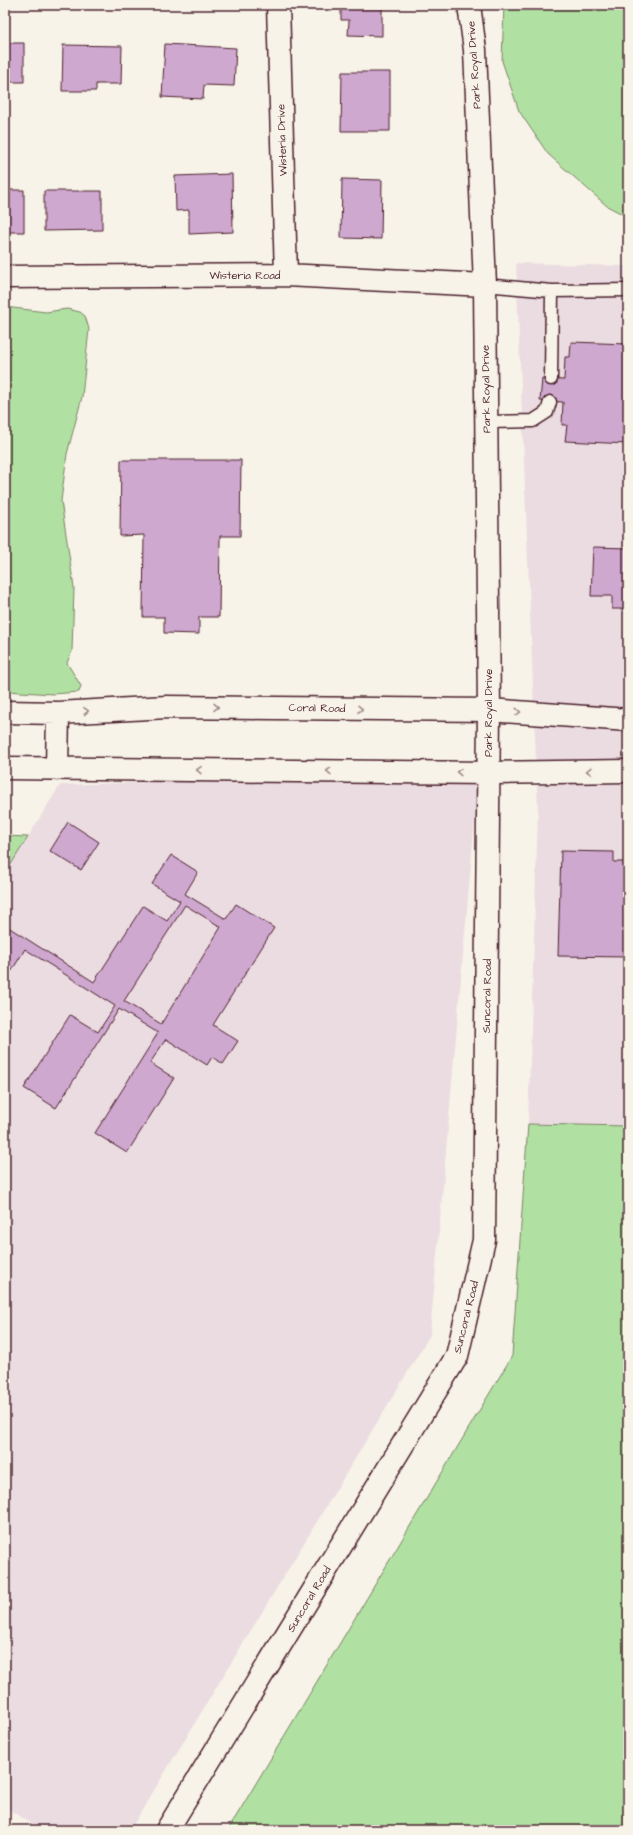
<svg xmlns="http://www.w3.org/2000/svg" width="633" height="1835" font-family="'Architects Daughter',sans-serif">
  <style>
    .built { fill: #ebdce1 }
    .green { fill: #b0e1a2; stroke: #7d8066 }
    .building { fill: #cfa8d0; stroke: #4a1f2b; fill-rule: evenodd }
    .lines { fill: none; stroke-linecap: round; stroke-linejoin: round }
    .service-casing { stroke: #4a1f2b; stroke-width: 15 }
    .minor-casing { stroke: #4a1f2b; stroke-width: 25 }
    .secondary-casing { stroke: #4a1f2b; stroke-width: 25 }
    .service { stroke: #f7f3e8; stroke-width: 12 }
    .minor { stroke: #f7f3e8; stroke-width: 22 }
    .secondary { stroke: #f7f3e8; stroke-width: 22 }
    .oneway { stroke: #a0898a }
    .labels { text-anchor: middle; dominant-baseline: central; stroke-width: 4; stroke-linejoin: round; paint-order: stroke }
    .street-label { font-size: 11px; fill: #4a1f2b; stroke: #f7f3e8 }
  </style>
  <rect width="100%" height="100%" fill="#f7f3e8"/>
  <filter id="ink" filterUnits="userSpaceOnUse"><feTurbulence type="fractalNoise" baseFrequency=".025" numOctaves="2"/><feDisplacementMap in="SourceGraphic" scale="8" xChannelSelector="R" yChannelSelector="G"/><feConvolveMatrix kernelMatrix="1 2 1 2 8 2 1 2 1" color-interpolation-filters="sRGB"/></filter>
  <g filter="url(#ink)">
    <path class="built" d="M516 263 628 266V1126L528 1124 538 811Z
      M479 771 430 1335 130 1830H41L5 1807V874L60 785Z"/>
    <path class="green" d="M504 5H628V217L607 206 548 154 519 111 502 61Z
      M5 307 46 312 67 309 80 312 85 316 89 329 82 397 67 454 61 501 74 588 72 651 67 663 81 686 79 692 53 694 5 691Z
      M5 836 28 837 5 874Z
      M528 1124 628 1126V1830H228L512 1356Z"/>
    <path class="building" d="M341 5H382V36L348 35 349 20H341Z
      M5 43H24V82H5Z
      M165 44 236 48 234 86 204 85 203 99 162 97Z
      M63 45 122 46 121 84H96V91H62Z
      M342 72H390V131H341Z
      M232 174 233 232 189 234V210L176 211 175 176Z
      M342 179 382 180 381 239 341 238Z
      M5 190H24V232H5Z
      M44 191H102V230L44 231Z
      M571 342 628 344V444L565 441 567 425H562L563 402 540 401 542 379 564 380 565 357H570Z
      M121 460H241L240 536H220L219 617H199V634L164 633V617H143L144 535 120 536Z
      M593 547 628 548V609H612V596H591Z
      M68 822 99 842 81 870 50 851Z
      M561 851 614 852V862H628V957L558 956Z
      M171 855 198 872 185 894 226 919 236 904 274 928 213 1025 238 1041 223 1064 212 1057 207 1065 166 1039 150 1063 174 1078 127 1153 95 1133 158 1033 119 1009 56 1108 24 1088 70 1015 98 1032 115 1006 25 949 11 972 5 968V925L94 982 143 906 167 921 180 901 152 884ZM185 905 221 927 161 1024 124 1001Z"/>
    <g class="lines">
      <g class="service-casing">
        <path id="service" d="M485 285 552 291 628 290
          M551 379 552 291
          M486 422 533 421 547 412 550 402"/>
      </g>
      <g class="minor-casing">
        <path id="minor" d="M278 5 286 275
          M5 277 286 275 485 285
          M167 1830 457 1356 484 1240 489 710 485 285 475 50 469 5"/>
      </g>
      <g class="secondary-casing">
        <path id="secondary" d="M5 712 58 713 167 707 489 710 628 720
          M5 768 489 773 628 771
          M57 769 58 713"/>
      </g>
      <use href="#service" class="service"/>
      <use href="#minor" class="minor"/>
      <use href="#secondary" class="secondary"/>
    </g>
    <defs><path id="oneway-chevron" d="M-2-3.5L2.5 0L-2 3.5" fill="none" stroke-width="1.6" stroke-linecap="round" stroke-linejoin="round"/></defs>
    <g class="oneway">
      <use href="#oneway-chevron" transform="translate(216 707) rotate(1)"/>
      <use href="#oneway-chevron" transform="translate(360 709) rotate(1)"/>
      <use href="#oneway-chevron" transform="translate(86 711) rotate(-3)"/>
      <use href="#oneway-chevron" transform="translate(518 712) rotate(4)"/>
      <use href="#oneway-chevron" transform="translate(199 770) rotate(-179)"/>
      <use href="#oneway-chevron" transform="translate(329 771) rotate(-179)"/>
      <use href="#oneway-chevron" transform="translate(589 771) rotate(179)"/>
      <use href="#oneway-chevron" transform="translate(459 772) rotate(-179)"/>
    </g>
  </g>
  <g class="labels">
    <g class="street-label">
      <text transform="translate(474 65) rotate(-94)">Park Royal Drive</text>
      <text transform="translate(282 140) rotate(-92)">Wisteria Drive</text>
      <text x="245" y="275">Wisteria Road</text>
      <text transform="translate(486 389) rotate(-91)">Park Royal Drive</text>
      <text transform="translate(317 708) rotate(1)">Coral Road</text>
      <text transform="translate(488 713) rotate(-90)">Park Royal Drive</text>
      <text transform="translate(487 996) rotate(-89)">Suncoral Road</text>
      <text transform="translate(466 1317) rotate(-76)">Suncoral Road</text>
      <text transform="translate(309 1599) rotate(-59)">Suncoral Road</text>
    </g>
  </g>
  <rect width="633" height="1835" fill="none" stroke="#f7f3e8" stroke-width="20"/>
  <rect x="10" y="10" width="613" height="1815" fill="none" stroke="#4a1f2b" stroke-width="1.5" filter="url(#ink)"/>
</svg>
